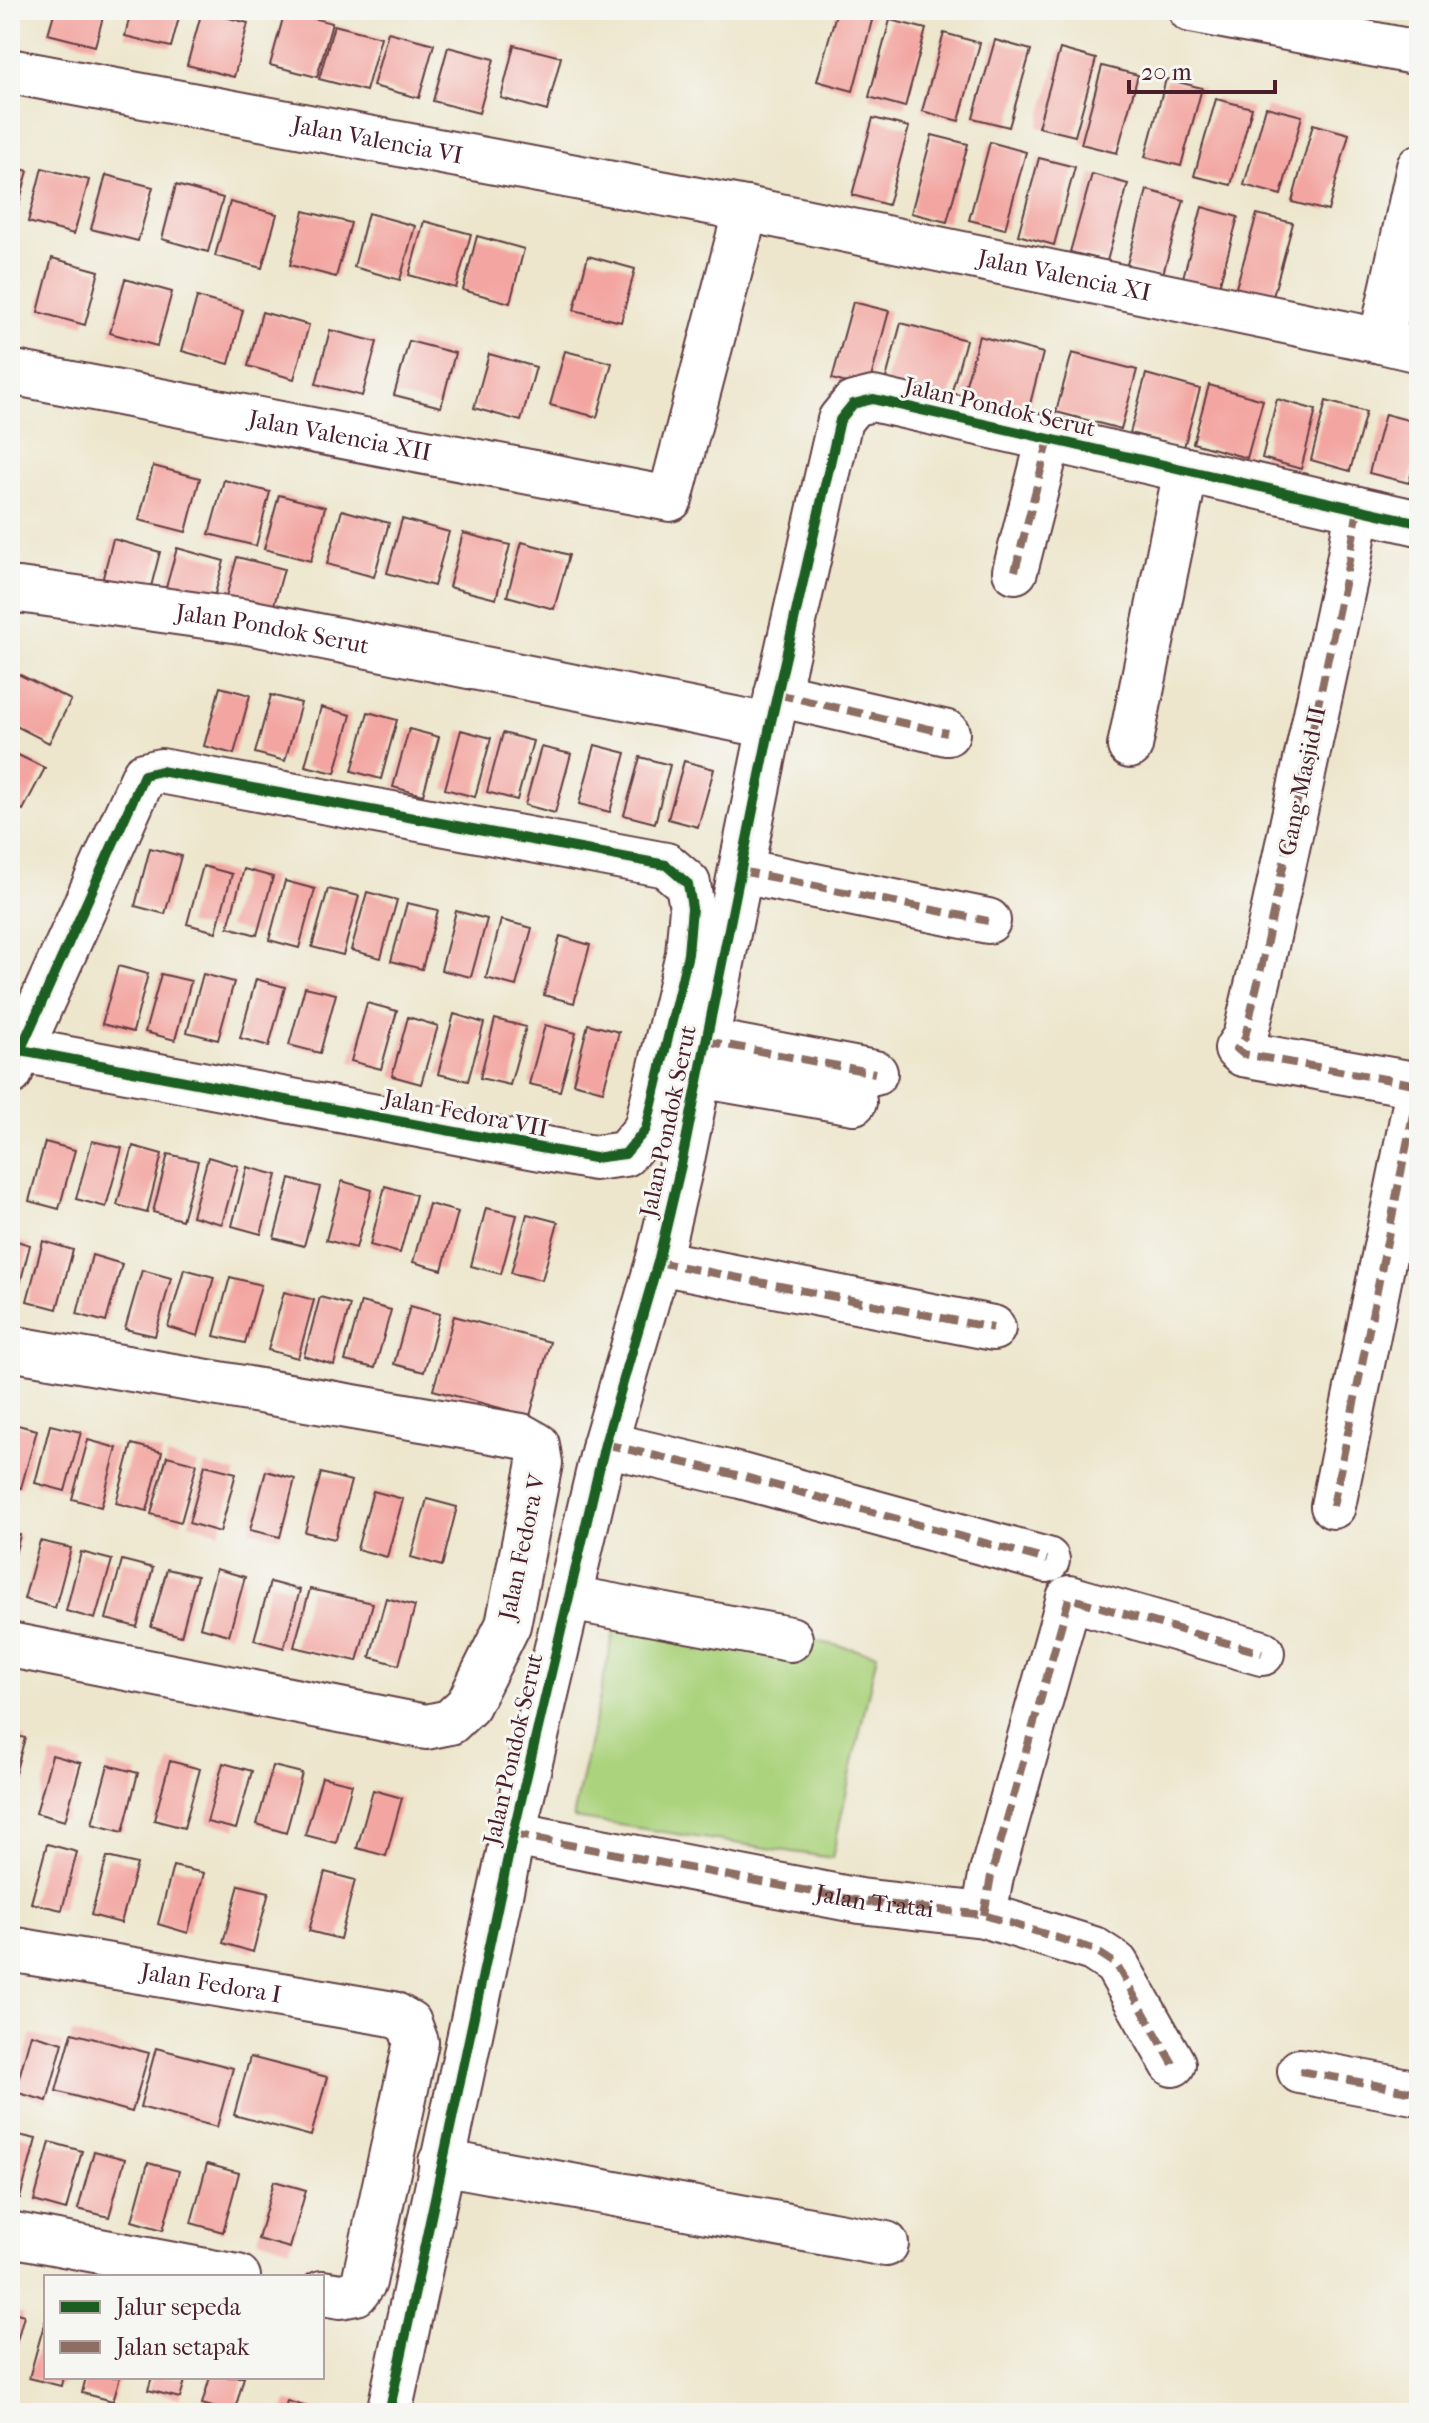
<svg xmlns="http://www.w3.org/2000/svg" width="1429" height="2423" font-family="'IM FELL French Canon',serif">
  <style>
    .green { fill: #abd37d; stroke: #7a7954; stroke-width: 2 }
    .building { fill: #f3a6a1 }
    .lines { fill: none; stroke-linecap: round; stroke-linejoin: round }
    .minor-casing { stroke: #623d43; stroke-width: 48 }
    .minor { stroke: #fff; stroke-width: 44 }
    .quiet { stroke: #8d6e63; stroke-width: 8; stroke-dasharray: 16 8; stroke-linecap: butt }
    .cycleway-casing { stroke: #f6f6f2; stroke-width: 15 }
    .cycleway { stroke: #1b5e20; stroke-width: 10 }
    .labels { text-anchor: middle; dominant-baseline: central; stroke-width: 6; stroke-linejoin: round; paint-order: stroke }
    .street-label { font-size: 24px; fill: #4a1f2b; stroke: #f6f6f2 }
  </style>
  <rect width="100%" height="100%" fill="#f6f6f2"/>
  <filter id="ink" filterUnits="userSpaceOnUse"><feTurbulence type="fractalNoise" baseFrequency=".0125" numOctaves="2"/><feDisplacementMap in="SourceGraphic" scale="16" xChannelSelector="R" yChannelSelector="G"/><feConvolveMatrix kernelMatrix="1 2 1 2 8 2 1 2 1" color-interpolation-filters="sRGB"/></filter>
  <filter id="wash" filterUnits="userSpaceOnUse"><feTurbulence type="fractalNoise" baseFrequency=".006" numOctaves="4" result="noise"/><feDisplacementMap in="SourceGraphic" scale="32" xChannelSelector="R" yChannelSelector="G"/><feGaussianBlur stdDeviation="1.8" result="paint"/><feColorMatrix in="noise" values="0 0 0 0 0 0 0 0 0 0 0 0 0 0 0 0 0 1.4 0 .05"/><feComposite in="paint" operator="in"/></filter>
  <g filter="url(#wash)">
    <rect width="100%" height="100%" fill="#ede6cc"/>
    <path class="green" d="M621 1600 877 1654 832 1858 573 1818Z"/>
    <g id="blocks">
      <path class="building" d="M55 10H105L95 46 48 34Z
        M131 10H181L171 47 125 36Z
        M837 10H862L874 13 853 91 817 81Z
        M202 11 248 23 234 77 187 65Z
        M285 11 332 23 317 77 270 65Z
        M890 20 926 29 905 107 869 97Z
        M334 25 381 37 366 91 319 79Z
        M388 32 434 44 419 98 373 86Z
        M944 33 980 43 959 121 922 111Z
        M995 40 1031 50 1009 127 973 118Z
        M514 45 561 57 547 111 501 98Z
        M448 47 494 59 479 113 433 101Z
        M1060 49 1096 59 1075 136 1038 127Z
        M1102 66 1138 75 1117 153 1081 144Z
        M1166 79 1202 88 1181 166 1145 157Z
        M1216 99 1252 108 1231 185 1194 176Z
        M1266 107 1302 116 1281 195 1244 185Z
        M873 118 909 127 888 205 852 195Z
        M1313 124 1349 134 1328 211 1292 202Z
        M932 135 968 144 947 222 911 213Z
        M990 142 1026 152 1005 229 969 220Z
        M1039 158 1075 167 1054 245 1018 235Z
        M10 166 28 171 13 225 10 224Z
        M42 168 89 180 74 234 28 222Z
        M1092 174 1128 184 1107 261 1070 252Z
        M106 175 153 187 138 241 91 229Z
        M176 185 223 198 208 252 162 239Z
        M1147 190 1184 200 1162 277 1126 268Z
        M230 202 277 214 262 268 215 256Z
        M1202 207 1238 217 1217 294 1181 285Z
        M304 211 351 223 336 277 290 265Z
        M368 213 415 226 400 280 354 267Z
        M1257 214 1293 223 1272 300 1235 291Z
        M424 221 471 234 456 288 409 275Z
        M477 236 524 249 510 303 463 290Z
        M10 251 19 253 11 284H10Z
        M588 256 635 269 621 322 574 310Z
        M52 258 99 271 85 325 38 312Z
        M125 279 172 292 157 346 110 333Z
        M197 297 243 310 229 364 182 351Z
        M853 302 889 311 868 389 832 379Z
        M262 312 309 325 294 379 248 366Z
        M901 323 966 340 950 398 885 382Z
        M330 330 377 342 362 396 316 384Z
        M979 336 1043 353 1028 412 963 395Z
        M409 341 455 353 441 407 394 395Z
        M565 351 612 363 597 417 550 405Z
        M1072 353 1137 370 1121 429 1056 412Z
        M489 354 536 367 521 421 474 408Z
        M1146 374 1200 389 1184 447 1130 433Z
        M1209 385 1263 400 1247 458 1193 443Z
        M1277 399 1316 410 1301 469 1262 458Z
        M1326 401 1366 412 1350 471 1311 460Z
        M1385 414 1419 423V445L1409 483 1369 473Z
        M153 466 200 478 186 532 139 520Z
        M224 480 270 492 256 546 209 534Z
        M279 495 325 507 311 561 264 549Z
        M342 510 389 523 374 577 327 564Z
        M402 519 449 532 434 586 387 573Z
        M463 533 510 545 496 599 449 587Z
        M113 539 160 552 146 606 99 593Z
        M522 542 569 555 554 609 507 596Z
        M177 548 224 561 209 615 162 602Z
        M237 557 284 569 269 623 222 611Z
        M12 671 71 700 49 743 10 723Z
        M220 687 250 695 234 754 204 746Z
        M271 695 301 703 285 761 255 753Z
        M321 707 351 715 335 773 305 766Z
        M368 712 397 720 381 779 352 771Z
        M409 729 439 737 423 795 393 787Z
        M461 730 491 738 475 797 445 789Z
        M503 733 533 741 517 800 487 792Z
        M595 745 626 753 610 812 579 804Z
        M541 747 571 754 555 813 525 805Z
        M10 751 45 768 23 810 10 804Z
        M640 757 670 765 655 823 624 815Z
        M684 761 714 769 698 827 668 819Z
        M150 848 181 856 165 914 135 906Z
        M203 866 232 874 216 932 187 924Z
        M244 869 273 877 257 935 228 927Z
        M285 881 315 889 299 948 269 940Z
        M328 889 359 896 343 955 312 947Z
        M367 892 397 900 381 958 351 950Z
        M407 903 438 910 422 969 391 961Z
        M456 911 487 919 471 977 441 970Z
        M501 920 532 928 516 986 486 978Z
        M560 936 590 945 574 1003 544 995Z
        M118 966 148 974 133 1032 102 1024Z
        M161 974 191 981 175 1040 145 1032Z
        M203 974 234 982 218 1040 187 1032Z
        M256 979 285 987 269 1046 240 1038Z
        M305 987 336 994 320 1053 289 1045Z
        M367 1003 397 1011 381 1069 351 1061Z
        M454 1014 484 1023 468 1081 438 1074Z
        M408 1017 438 1026 421 1084 392 1076Z
        M495 1019 526 1027 510 1085 480 1078Z
        M588 1024 619 1032 603 1091 573 1083Z
        M545 1025 576 1033 560 1091 529 1084Z
        M92 1141 122 1148 106 1207 76 1199Z
        M45 1142 75 1150 59 1209 29 1201Z
        M133 1146 162 1154 147 1213 117 1205Z
        M168 1154 198 1161 182 1220 153 1212Z
        M208 1157 238 1166 222 1224 192 1216Z
        M247 1167 277 1175 261 1234 232 1226Z
        M290 1179 320 1187 304 1246 274 1238Z
        M342 1181 372 1190 356 1248 326 1240Z
        M385 1186 416 1195 400 1253 370 1245Z
        M429 1204 458 1212 442 1270 413 1262Z
        M486 1208 517 1215 501 1274 471 1266Z
        M527 1214 558 1222 542 1280 511 1273Z
        M10 1239 30 1245 15 1303 10 1302Z
        M43 1241 73 1250 57 1309 27 1301Z
        M92 1255 122 1264 106 1322 77 1314Z
        M184 1269 214 1277 198 1336 168 1327Z
        M142 1270 171 1278 155 1336 125 1329Z
        M230 1277 261 1285 245 1343 214 1336Z
        M284 1292 314 1300 298 1358 268 1350Z
        M320 1297 350 1305 334 1365 304 1356Z
        M361 1302 391 1310 375 1368 345 1361Z
        M410 1306 440 1314 424 1372 394 1364Z
        M454 1316 550 1342 530 1416 433 1390Z
        M10 1423 37 1430 21 1488 10 1485Z
        M50 1425 81 1432 65 1491 35 1483Z
        M88 1440 117 1448 101 1507 72 1499Z
        M132 1444 162 1452 147 1511 116 1503Z
        M167 1456 197 1464 181 1522 151 1514Z
        M205 1465 236 1473 220 1532 189 1523Z
        M266 1471 295 1479 280 1537 250 1530Z
        M321 1473 351 1481 335 1539 305 1532Z
        M373 1491 403 1499 387 1557 357 1549Z
        M427 1499 457 1507 442 1566 411 1557Z
        M10 1533 20 1535 11 1570 10 1569Z
        M40 1541 71 1548 55 1608 24 1599Z
        M81 1552 112 1560 95 1619 66 1611Z
        M122 1560 153 1568 137 1627 106 1619Z
        M167 1569 197 1576 181 1636 151 1627Z
        M216 1569 245 1577 229 1635 200 1627Z
        M270 1582 300 1590 284 1648 254 1640Z
        M310 1589 373 1603 357 1661 294 1647Z
        M386 1598 415 1606 399 1665 370 1657Z
        M10 1734 25 1738 11 1788H10Z
        M52 1755 81 1763 65 1821 36 1813Z
        M170 1761 200 1769 184 1828 154 1820Z
        M223 1763 252 1771 236 1829 207 1822Z
        M108 1765 138 1773 123 1832 92 1824Z
        M273 1766 302 1773 286 1833 257 1824Z
        M322 1777 352 1784 336 1843 305 1835Z
        M373 1790 402 1798 386 1856 357 1848Z
        M47 1844 77 1852 62 1910 31 1903Z
        M107 1857 137 1864 121 1923 91 1915Z
        M173 1866 204 1873 188 1933 158 1924Z
        M325 1872 355 1880 340 1939 309 1931Z
        M239 1885 269 1892 253 1952 223 1943Z
        M72 2033 149 2053 132 2112 56 2091Z
        M31 2034 63 2043 47 2101 15 2092Z
        M156 2048 233 2068 217 2127 140 2107Z
        M250 2057 327 2077 311 2136 234 2115Z
        M10 2133 36 2139 20 2198 10 2195Z
        M50 2142 82 2151 66 2210 34 2201Z
        M94 2151 125 2159 109 2217 78 2209Z
        M148 2163 179 2171 163 2230 132 2221Z
        M207 2164 239 2173 223 2232 191 2223Z
        M274 2181 306 2190 290 2248 258 2239Z
        M10 2311 24 2315 11 2363H10Z
        M45 2321 46 2377H63L61 2386 29 2378Z
        M86 2377H120L113 2401 82 2393Z
        M152 2377H186L180 2398 148 2390Z
        M210 2377H244L234 2413 202 2404Z
        M287 2401 318 2410V2413H283Z"/>
    </g>
  </g>
  <g filter="url(#ink)">
    <use href="#blocks" fill-opacity="0" stroke="#623d43" stroke-width="2"/>
    <g class="lines">
      <g class="minor-casing">
        <g id="minor">
          <path d="M1191 10 1419 53"/>
          <path id="s1" d="M10 71 746 209 1381 341"/>
          <path d="M1419 167 1381 341 1419 350"/>
          <path id="s2" d="M10 372 670 499 746 209"/>
          <path d="M1358 509 1349 561 1261 969 1245 1037 1237 1049 1243 1054 1419 1085"/>
          <path d="M1015 571 1049 439"/>
          <path id="s3" d="M10 593 19 590 248 622 770 726"/>
          <path d="M777 694 947 733"/>
          <path d="M1130 746 1186 470"/>
          <path d="M741 871 988 921"/>
          <path d="M706 1041 875 1073"/>
          <path d="M10 1073 144 775 161 771 666 865 688 884 692 908 688 954 646 1129 625 1154 594 1158 21 1050"/>
          <path d="M699 1075 854 1102"/>
          <path d="M658 1262 993 1328"/>
          <path d="M10 1348 521 1436 537 1445 540 1463 508 1625 468 1705 450 1722 426 1727 10 1645"/>
          <path d="M605 1444 741 1476 1047 1560"/>
          <path d="M1333 1506 1419 1085"/>
          <path d="M569 1598 790 1639"/>
          <path d="M513 1834 860 1901 984 1915 1093 1949 1116 1964 1173 2064"/>
          <path d="M984 1915 991 1876 1069 1598 1262 1653"/>
          <path id="s4" d="M10 1949 393 2014 409 2023 416 2042 364 2282 356 2293 341 2296 322 2293"/>
          <path d="M1300 2071 1419 2093"/>
          <path d="M441 2162 886 2244"/>
          <path d="M10 2234 238 2277"/>
          <path d="M389 2413 513 1834 605 1444 658 1262 681 1165 770 726 840 420 853 404 873 399 1419 523"/>
        </g>
      </g>
      <use href="#minor" class="minor"/>
      <g class="quiet">
        <path d="M1358 509 1349 561 1261 969 1245 1037 1237 1049 1243 1054 1419 1085"/>
        <path d="M1015 571 1049 439"/>
        <path d="M777 694 947 733"/>
        <path d="M741 871 988 921"/>
        <path d="M706 1041 875 1073"/>
        <path d="M658 1262 993 1328"/>
        <path d="M605 1444 741 1476 1047 1560"/>
        <path d="M1333 1506 1419 1085"/>
        <path id="s5" d="M513 1834 860 1901 984 1915 1093 1949 1116 1964 1173 2064"/>
        <path d="M984 1915 991 1876 1069 1598 1262 1653"/>
        <path d="M1300 2071 1419 2093"/>
      </g>
      <g class="cycleway-casing">
        <path id="cycleway" d="M10 1073 144 775 161 771 666 865 688 884 692 908 688 954 646 1129 625 1154 594 1158 21 1050
          M389 2413 513 1834 605 1444 658 1262 681 1165 770 726 840 420 853 404 873 399 1419 523"/>
      </g>
      <use href="#cycleway" class="cycleway"/>
    </g>
  </g>
  <g class="labels">
    <g class="street-label">
      <text stroke="none"><textPath href="#s1" startOffset="374">Jalan Valencia VI</textPath></text>
      <text stroke="none"><textPath href="#s1" startOffset="1074">Jalan Valencia XI</textPath></text>
      <text transform="translate(1000 407) rotate(13)">Jalan Pondok Serut</text>
      <text stroke="none"><textPath href="#s2" startOffset="336">Jalan Valencia XII</textPath></text>
      <text stroke="none"><textPath href="#s3" startOffset="266">Jalan Pondok Serut</textPath></text>
      <text transform="translate(1302 781) rotate(-78)">Gang Masjid II</text>
      <text transform="translate(466 1113) rotate(11)">Jalan Fedora VII</text>
      <text transform="translate(668 1121) rotate(-78)">Jalan Pondok Serut</text>
      <text transform="translate(522 1547) rotate(-78)">Jalan Fedora V</text>
      <text transform="translate(513 1749) rotate(-77)">Jalan Pondok Serut</text>
      <text stroke="none"><textPath href="#s5" startOffset="368">Jalan Tratai</textPath></text>
      <text stroke="none"><textPath href="#s4" startOffset="204">Jalan Fedora I</textPath></text>
    </g>
  </g>
  <rect width="1429" height="2423" fill="none" stroke="#f6f6f2" stroke-width="40"/>
  <rect x="44" y="2275" width="280" height="104" fill="#f6f6f2" stroke="#b1a0a2" stroke-width="2"/>
  <rect x="60" y="2301" width="40" height="12" fill="#1b5e20" stroke="#b1a0a2" stroke-width="2"/>
  <text x="116" y="2315" font-size="24" fill="#4a1f2b">Jalur sepeda</text>
  <rect x="60" y="2341" width="40" height="12" fill="#8d6e63" stroke="#b1a0a2" stroke-width="2"/>
  <text x="116" y="2355" font-size="24" fill="#4a1f2b">Jalan setapak</text>
  <path d="M1129 80v12h146v-12" fill="none" stroke="#4a1f2b" stroke-width="4"/>
  <text x="1141" y="80" font-size="24" fill="#4a1f2b" stroke="#f6f6f2" stroke-width="6" paint-order="stroke">20 m</text>
</svg>
